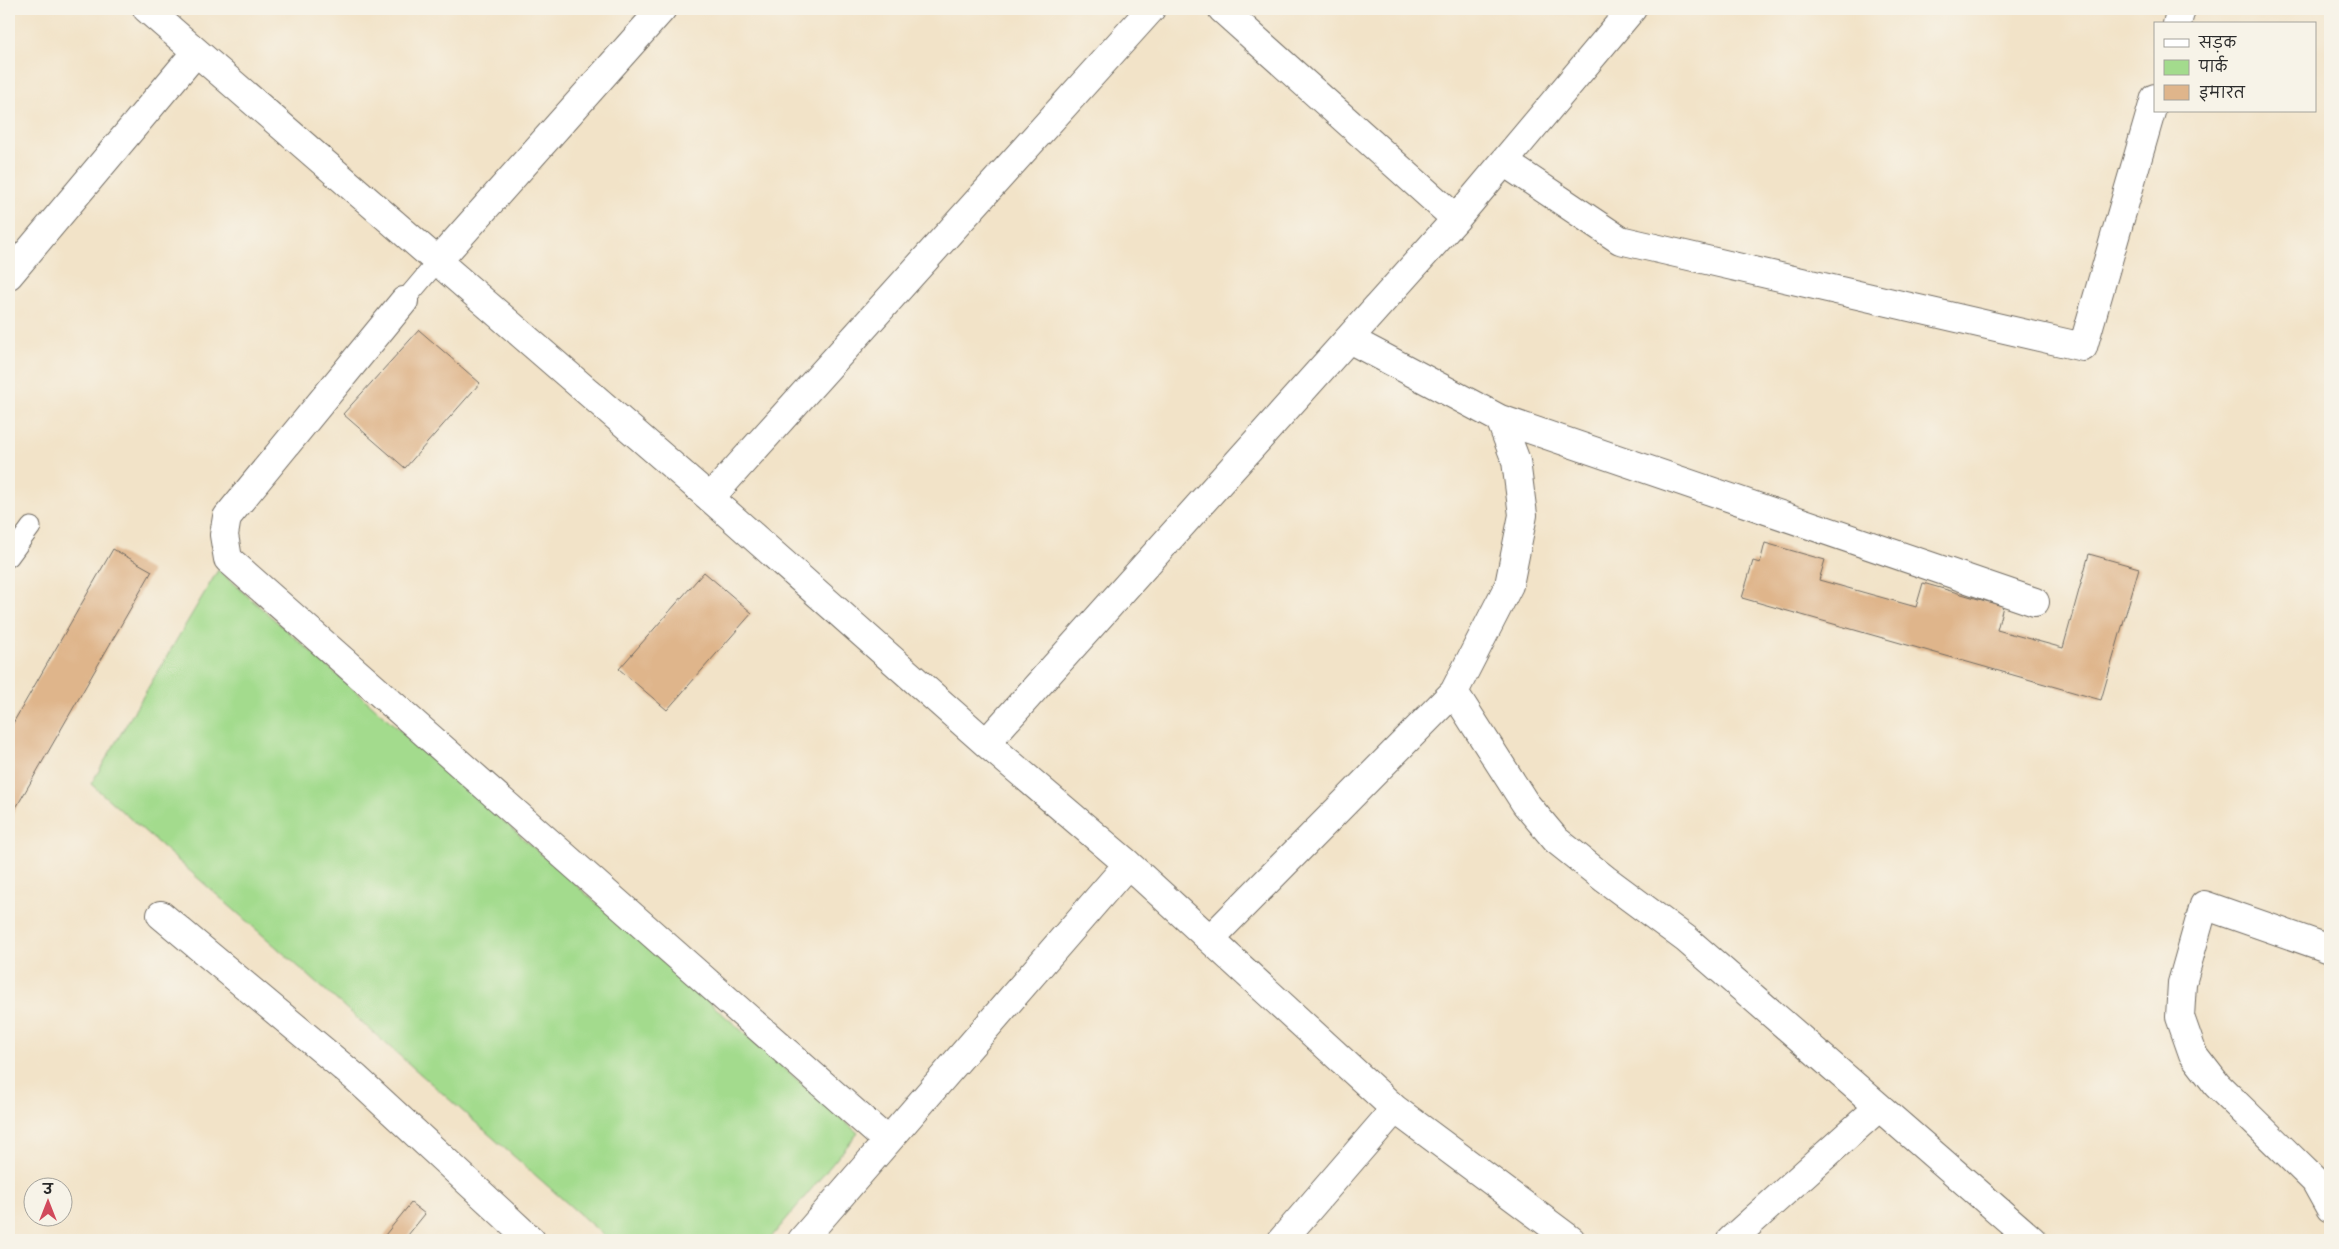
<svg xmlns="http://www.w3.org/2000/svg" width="2339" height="1249" font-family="Pangolin,'Playpen Sans Deva',sans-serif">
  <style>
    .green { fill: #a3db8d; stroke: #67835c }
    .building { fill: #dfb58b }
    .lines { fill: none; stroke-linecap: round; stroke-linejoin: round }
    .lane-casing { stroke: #716b62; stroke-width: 21 }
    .street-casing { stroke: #716b62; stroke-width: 30 }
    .lane { stroke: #fff; stroke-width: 19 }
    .street { stroke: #fff; stroke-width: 28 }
  </style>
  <rect width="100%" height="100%" fill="#f7f3e8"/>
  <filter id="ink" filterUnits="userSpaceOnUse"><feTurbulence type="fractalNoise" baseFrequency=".02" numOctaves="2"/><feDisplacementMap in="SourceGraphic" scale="10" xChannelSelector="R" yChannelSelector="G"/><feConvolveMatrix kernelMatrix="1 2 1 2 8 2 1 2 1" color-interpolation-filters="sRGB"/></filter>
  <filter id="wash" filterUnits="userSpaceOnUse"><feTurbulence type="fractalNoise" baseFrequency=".0096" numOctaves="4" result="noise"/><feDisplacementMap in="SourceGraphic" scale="20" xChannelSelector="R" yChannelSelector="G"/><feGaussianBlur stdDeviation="1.12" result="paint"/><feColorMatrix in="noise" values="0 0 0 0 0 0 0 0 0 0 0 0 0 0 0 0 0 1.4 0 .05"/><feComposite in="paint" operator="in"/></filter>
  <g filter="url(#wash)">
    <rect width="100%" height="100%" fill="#f2e3c8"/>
    <path class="green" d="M218 570 858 1133 769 1240H609L91 784Z"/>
    <g id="blocks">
      <path class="building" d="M419 330 480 383 405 468 343 414Z
        M1765 543 1825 560 1819 580 1916 607 1923 583 2003 606 1997 630 2063 648 2089 554 2139 568 2101 700 1742 598 1753 561 1760 563Z
        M113 549 152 571 9 820V730Z
        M704 572 752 613 667 710 619 669Z
        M411 1203 425 1214 404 1240H381Z"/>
    </g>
  </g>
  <g filter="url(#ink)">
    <use href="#blocks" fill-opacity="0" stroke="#716b62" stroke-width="1"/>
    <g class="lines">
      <g class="lane-casing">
        <path id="lane" d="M404 301 437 262
          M9 557 31 527"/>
      </g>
      <g class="street-casing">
        <path id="street" d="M147 9 710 498 986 743 1128 864 1395 1109 1571 1240
          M1222 9 1456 219
          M2177 24 2181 9
          M1504 162 1620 240 2083 347 2155 98
          M437 262 662 9
          M9 275 196 52
          M404 301 227 517 224 535 228 559 887 1141
          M1500 419 2035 602
          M710 498 1151 9
          M1454 692 1525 803 1556 840 1605 879 1686 939 2032 1240
          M986 743 1456 219 1632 9
          M161 915 356 1078 531 1240
          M1210 939 1454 692 1509 585 1523 515 1516 461 1500 419 1349 339
          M2330 949 2204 905 2182 983 2180 1017 2193 1054 2217 1085 2315 1181 2330 1208
          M802 1240 1128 864
          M1282 1240 1395 1109
          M1731 1240 1879 1107"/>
      </g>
      <use href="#lane" class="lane"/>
      <use href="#street" class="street"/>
    </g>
  </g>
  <rect width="2339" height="1249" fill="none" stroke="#f7f3e8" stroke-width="30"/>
  <rect x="2154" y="22" width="162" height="90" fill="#f7f3e8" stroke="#a5a39c"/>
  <rect x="2164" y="39" width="25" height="8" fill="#ffffff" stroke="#a5a39c"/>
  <text x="2199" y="48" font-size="15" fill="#2b2b2b">सड़क</text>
  <rect x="2164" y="60" width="25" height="15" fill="#a3db8d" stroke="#a5a39c"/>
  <text x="2199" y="72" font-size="15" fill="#2b2b2b">पार्क</text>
  <rect x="2164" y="85" width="25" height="15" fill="#dfb58b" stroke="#a5a39c"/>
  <text x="2199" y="98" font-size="15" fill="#2b2b2b">इमारत</text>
  <g transform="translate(48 1202)"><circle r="24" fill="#f7f3e8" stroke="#a5a39c"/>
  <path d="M0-4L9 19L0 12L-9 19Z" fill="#d1495b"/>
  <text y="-8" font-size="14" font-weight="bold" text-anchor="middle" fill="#2b2b2b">उ</text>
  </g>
</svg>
